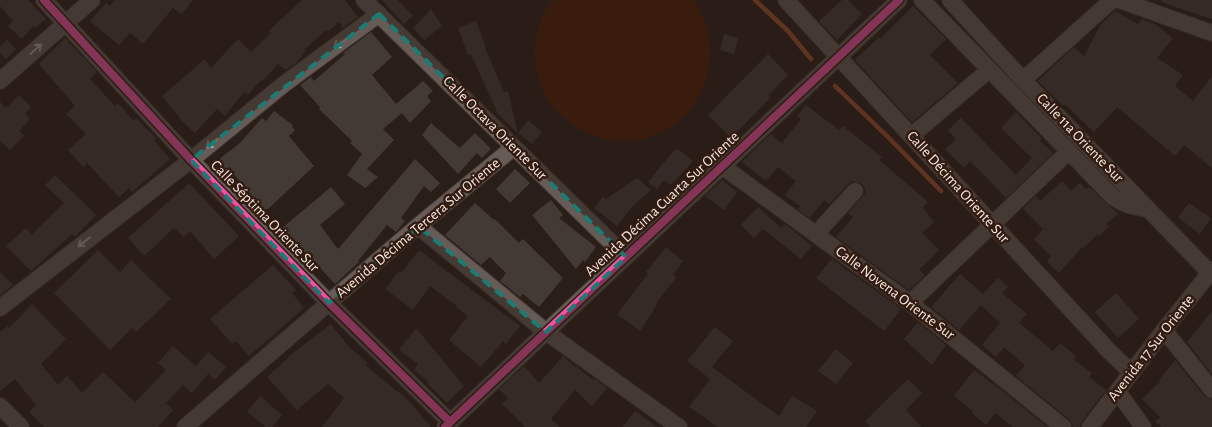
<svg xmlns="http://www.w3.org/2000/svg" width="1212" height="427" font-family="'Alegreya Sans',sans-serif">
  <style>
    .green { fill: #4d1b03 }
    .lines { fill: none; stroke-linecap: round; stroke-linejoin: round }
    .stream { stroke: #9d512d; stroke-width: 4.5 }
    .building { fill: #443a35 }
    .street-casing { stroke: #443935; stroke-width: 18 }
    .street { stroke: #665b57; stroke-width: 16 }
    .cycleway-casing { stroke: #321b10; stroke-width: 11 }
    .cycleway { stroke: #f153a3; stroke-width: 8 }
    .oneway { stroke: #afa19c }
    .marked { fill: none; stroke: #1b7c74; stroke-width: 4; stroke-dasharray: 10 6; stroke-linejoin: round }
    .labels { text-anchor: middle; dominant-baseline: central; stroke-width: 5; stroke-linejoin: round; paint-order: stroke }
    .street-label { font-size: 15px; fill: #f8e7e0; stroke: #321b10 }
  </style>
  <rect width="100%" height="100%" fill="#2a1e18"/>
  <path class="green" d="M553 0H693L696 3C700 12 706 22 708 31 714 59 707 91 688 113 658 145 606 150 571 124 559 115 548 103 542 89 540 84 539 77 537 71 531 48 538 18 553 0Z"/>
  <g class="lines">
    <path class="stream" d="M755 0 788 31 811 59
      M835 86 888 137 941 191"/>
  </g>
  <path class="building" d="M0 0H28L46 19 35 28 33 26 22 39 8 26 13 21 0 6Z
    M115 0H193L182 14 173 8 143 44 130 33 119 45 90 21 106 3 110 6Z
    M302 0H345L358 17 343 28 339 22 328 32 326 30 304 50 306 51 297 62 286 70 278 64 263 81 261 80 248 95 244 92 225 116 217 109 195 133 183 122 162 96 205 59 211 68 238 39 251 52 271 33 269 31 278 22Z
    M382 0H398L413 16 404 24Z
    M842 0H848L862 14 837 40 819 21Z
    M1162 0H1212V19L1161 2Z
    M913 6 946 39 930 55 958 83 912 122 855 60 879 37 880 39Z
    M431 9 442 26 424 40 413 28Z
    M1115 11 1138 24 1142 19 1155 24 1173 38 1157 58 1183 75 1175 86 1193 101 1212 76V168L1184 145 1175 156 1117 107 1094 132 1064 104 1063 106 1038 81 1074 47 1084 56 1101 24Z
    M476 21 486 48H485L504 92 508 91 518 134 498 114 471 54 468 55 458 28Z
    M371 32 392 57 372 75 396 104 423 81 433 91 427 96 431 101 410 123 402 113 383 129 394 140 367 169 378 177 365 188 347 175 362 154 350 143 352 141 319 109 320 107 300 85 311 77 314 81 345 54 343 53Z
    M724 34 738 38 734 54 720 50Z
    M65 38 97 72 90 79 115 106 118 103 134 121 136 118 156 138 154 140 170 159 132 192 129 188 119 197 87 163 83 167 68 150 86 134 66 114 75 106 39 64Z
    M7 40 16 49 6 59 0 53V47Z
    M768 54 788 75 768 96 770 98 731 138 708 115Z
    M19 95 31 107 25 114 30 119 19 131 24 136 10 150 0 141V102L6 108Z
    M806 105 839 130 843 126 882 157 879 160 928 202 923 208 934 222 922 233 939 250 919 270 925 275 909 290 836 237 853 217 848 213 865 194V188L861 183 852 181 848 184 829 204 824 200 810 218 797 209 800 206 785 195 796 181 778 167 766 181 742 162 771 134 782 143 801 119 797 116Z
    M274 111 293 125 292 127 295 130 289 136 314 166 268 209H263L231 171 228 173 218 160 240 143 262 118 266 121Z
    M1016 112 1042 139 1040 141 1053 153 1006 198 970 161 964 168 945 149 956 139 948 130 961 118 1016 175 1032 158 1001 128Z
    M528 120 542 132 532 144 518 133Z
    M431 123 460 148 475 133 491 149 482 158 477 153 458 174 422 135Z
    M675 149 677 150 678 149 693 161 671 185 664 180 657 189 648 182Z
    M415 159 440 183 431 192 424 186 401 218 405 221 397 231 396 232 387 225 358 261 359 262 335 284 310 257 307 260 282 228 331 187 345 204 320 225 338 249Z
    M515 169 530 183 510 203 496 189Z
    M55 175 96 215 75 237 72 234 31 271 6 246 26 228 32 234 64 203 45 185Z
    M637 178 651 190 632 207 617 226 594 208 603 196 606 199Z
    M722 180 737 192 724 210 705 196Z
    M1062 181 1071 191 1080 183 1086 189 1089 187 1118 214 1106 224 1109 227 1099 236 1098 234 1083 248 1082 247 1059 273 1047 262 1051 256 1034 239 1043 229 1023 209 1036 196 1040 201Z
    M189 183 239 236 214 259 190 231 184 237 174 228 144 256 128 238Z
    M551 200 563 215 559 218 596 247 585 262 583 260 576 269 532 215Z
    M475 203 494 220 495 219 519 243 523 239 563 278 539 307 523 294 520 297 500 281 506 273 490 257 481 265 445 235Z
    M1189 203 1211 218 1200 234 1178 218Z
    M758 207 781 228 785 224 812 246 801 259 763 229 754 238 741 225Z
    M666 247 683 261 673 275 676 278 657 302 658 303 640 331 617 314 648 274 646 272Z
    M98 250 120 272 131 260 171 299 136 332 132 328 110 350 54 293Z
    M419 250 520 326 506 344 503 341 481 367 449 340 468 316 456 307 457 306 430 286 413 310 385 289 399 271 401 273Z
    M832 259 901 309 884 331 816 278Z
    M273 265 296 290 292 293 304 308 249 356 236 341 232 344 210 319Z
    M0 272 13 285 0 295Z
    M960 274 983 294 998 278 1008 287 1002 293 1027 314 1019 323 1053 351 1060 343 1076 356 1073 359 1092 373 1089 377 1106 390 1082 421 1080 427H1073L1069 419 1016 376 1025 365 1004 347 996 357 982 345 1000 323 981 305 959 330 931 307Z
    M1116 293 1139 319 1118 338 1095 312Z
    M32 304 66 339 41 364 58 385 67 376 82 393 103 372 135 402 166 370 158 363 173 346 196 366 208 352 226 367 215 380 208 374 192 393 183 385 166 403 173 410 158 427H44L29 412 36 405 15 379 0 391V332L8 326 9 328Z
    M1212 311V374L1187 342Z
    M918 322 946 345 932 365 904 339Z
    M331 324 349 347 368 363 366 366 408 400 431 427H322L344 398 328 384 297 410 267 377 293 353Z
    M715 327 733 341 712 367 779 416 792 396 817 411 806 427H718L689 407 710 379 687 361Z
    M416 328 464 386 447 403 427 383 429 382 414 370 418 364 399 350Z
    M836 349 853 363 836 384 818 371Z
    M563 356 575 367 576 366 593 380 594 378 607 388 592 406 575 390 551 419 560 427H525L502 404 508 398 499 389 524 366 539 383Z
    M1175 360 1204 396 1212 400V427H1162L1155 422 1160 417 1142 399 1161 381 1159 380Z
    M974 370 1004 392 1047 427H1013L995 413 986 425 972 413 973 411 954 396Z
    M908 379 922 393 906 410 921 427H870L865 421Z
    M260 396 282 415 272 427H266L247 412Z
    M635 411 657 427H623Z"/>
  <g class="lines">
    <g class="street-casing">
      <path id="street" d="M44 0 191 160 329 303 450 422
        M364 0 626 257
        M786 0 1109 351 1132 373
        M922 0 1113 197C1124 205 1134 207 1148 209
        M950 0 1023 80 1212 275
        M1119 0 1212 33
        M1023 80 1112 0
        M0 81 92 0
        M911 136 989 70
        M722 166 910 303 1063 427
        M418 226 546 332 679 427
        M816 234 855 191
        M910 303 1069 151
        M0 308 191 160 284 84 379 14
        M1164 330 1212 390
        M1118 392 1143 427
        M0 406 21 427
        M185 427 418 226 514 147
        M445 427 899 0
        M1090 427 1164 330 1212 270"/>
    </g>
    <use href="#street" class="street"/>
    <g class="cycleway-casing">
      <path id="cycleway" d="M44 0 191 160 329 303 450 422
        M445 427 899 0"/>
    </g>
    <use href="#cycleway" class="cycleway"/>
  </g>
  <defs><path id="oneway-shaft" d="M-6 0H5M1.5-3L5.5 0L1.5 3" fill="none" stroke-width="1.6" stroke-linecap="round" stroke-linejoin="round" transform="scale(1.25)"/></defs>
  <g class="oneway">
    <use href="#oneway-shaft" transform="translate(340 43) rotate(144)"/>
    <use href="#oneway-shaft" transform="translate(36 49) rotate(-42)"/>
    <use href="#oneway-shaft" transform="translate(212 143) rotate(141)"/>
    <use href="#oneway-shaft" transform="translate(84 242) rotate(142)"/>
  </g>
  <path d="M0 0H1212V427H0ZM379 14 626 257 546 332 418 226 329 303 191 160Z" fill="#2a1e18" fill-opacity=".55" fill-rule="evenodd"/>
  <path class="marked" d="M379 14 626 257 546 332 418 226 329 303 191 160Z"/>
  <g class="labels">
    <g class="street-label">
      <text transform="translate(495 128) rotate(45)">Calle Octava Oriente Sur</text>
      <text transform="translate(1080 138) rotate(46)">Calle 11a Oriente Sur</text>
      <text transform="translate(958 187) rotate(48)">Calle Décima Oriente Sur</text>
      <text transform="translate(662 204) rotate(-43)">Avenida Décima Cuarta Sur Oriente</text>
      <text transform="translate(265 216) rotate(46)">Calle Séptima Oriente Sur</text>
      <text transform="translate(418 228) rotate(-40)">Avenida Décima Tercera Sur Oriente</text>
      <text transform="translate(895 293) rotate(37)">Calle Novena Oriente Sur</text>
      <text transform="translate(1151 348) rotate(-52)">Avenida 17 Sur Oriente</text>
    </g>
  </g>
</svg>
